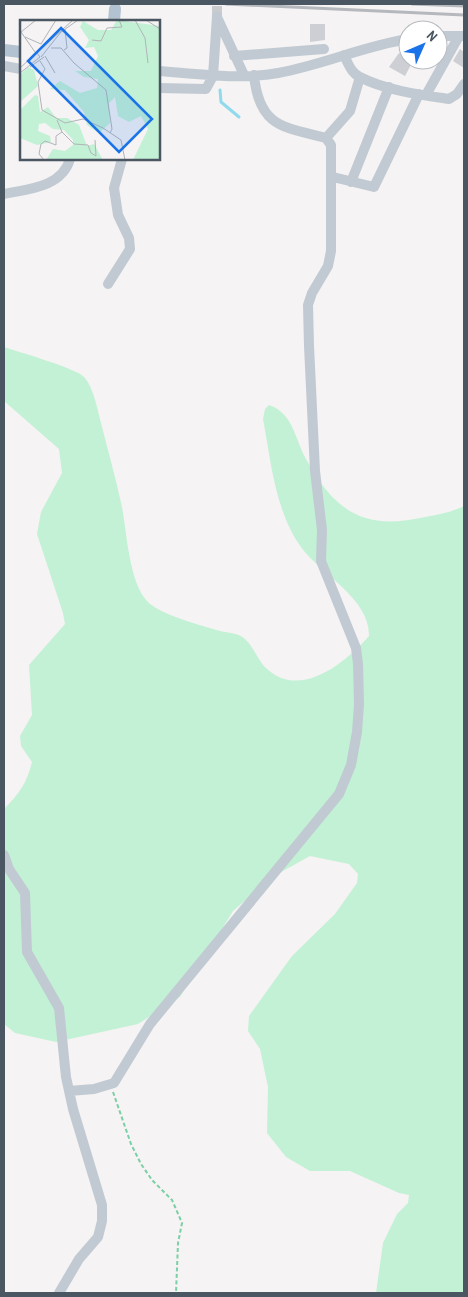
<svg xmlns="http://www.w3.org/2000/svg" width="468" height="1297" font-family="'Archivo Narrow',sans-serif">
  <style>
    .green { fill: #c3f1d5 }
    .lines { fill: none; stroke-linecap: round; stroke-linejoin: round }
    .stream { stroke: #90daee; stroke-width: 3 }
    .building { fill: #cdcfd5 }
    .minor-tunnel { stroke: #caccce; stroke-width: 10; stroke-dasharray: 10 5; stroke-linecap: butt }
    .path { stroke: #7ad0a6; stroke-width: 2; stroke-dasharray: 4 2.5; stroke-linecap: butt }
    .minor { stroke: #c1cad2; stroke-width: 10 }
    .major { stroke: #b3c2d1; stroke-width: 12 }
    .rail { stroke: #b5b8bd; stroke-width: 3 }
    .inset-road { fill: none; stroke: #b1b4b9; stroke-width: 1 }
    .view { fill: #1a73e8; fill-opacity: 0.15; stroke: #1a73e8; stroke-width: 2.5 }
    .inset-edge { fill: none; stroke: #4a5661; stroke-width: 2.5 }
  </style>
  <rect width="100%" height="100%" fill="#f5f3f3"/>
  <path class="green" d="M4 347C19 352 78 369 84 377 94 388 97 409 101 423 108 451 116 479 122 507 127 534 129 581 147 601 158 614 203 626 220 631 228 633 239 633 245 639 254 647 258 661 267 669 301 700 346 662 369 636 370 598 320 574 301 547 275 511 271 461 263 419L265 409 269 405C293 413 295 439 306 459 334 510 362 530 420 518 436 515 450 513 464 506V1293H376L383 1243 397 1214 408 1203 409 1195 399 1193 350 1171H310L286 1157 267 1133 268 1087 260 1049 248 1031 249 1016 292 956 335 914 357 883 358 874 349 864 310 856 274 876 233 911 180 997 138 1024 56 1042 15 1033 4 1024V809C19 794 27 783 32 762L21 746 20 736 32 715 29 665 65 624 63 613 37 534 41 512 62 473 59 449 4 401Z"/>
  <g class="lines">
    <path class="stream" d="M220 90 221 102 239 117"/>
  </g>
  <path class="building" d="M310 24H325V40L310 42Z
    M460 49 464 52V68L453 61Z
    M399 53 413 61 405 76 389 67Z"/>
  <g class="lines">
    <path class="minor-tunnel" d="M217 16V4"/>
    <path class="path" d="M113 1092 131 1144 141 1164 152 1180 172 1200 182 1223 178 1243 176 1293"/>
    <path class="minor" d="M217 17 244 75
      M438 36H463
      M344 55C348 63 351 73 360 77 384 90 422 95 449 99L457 94 464 84
      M234 56 324 49
      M4 66 21 69
      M159 71C198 74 239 80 278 73 322 65 364 46 408 39
      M159 88 206 89 213 76 217 16
      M426 95 459 36
      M326 138 350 111 360 77
      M333 177 374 187 419 94
      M351 182 389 87
      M4 194C29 189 62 187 70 159
      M108 284 130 249 129 238 118 215 114 188 122 159
      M4 855 9 869 25 893 27 952 59 1008 66 1077 73 1109 102 1205V1221L98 1237 79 1259 59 1293
      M69 1091 94 1089 114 1083 150 1024 339 794 351 765 357 732 359 704 358 664 356 648 321 561 322 530 315 471 309 346 308 305 312 293 328 266 331 251V145L326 138C283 127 259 127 254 75"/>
    <path class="major" d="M114 21 115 9
      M4 50 21 52"/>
    <path class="rail" d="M226 4 464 15
      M412 4 464 6"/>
  </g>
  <g transform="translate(20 20)">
    <rect width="140" height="140" fill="#f5f3f3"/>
    <path d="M97 0 140 6V140H113L128 109 121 96 109 102 98 96 95 77 89 83 90 103 79 113 67 105 64 92 45 70 30 69 40 61 60 73 77 68 78 59 64 57 55 51H71L78 36 74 27 65 28 69 20 60 7 63 1 78 10H91ZM8 47 14 50 18 66 0 82V55ZM15 75 18 76 20 92 28 87 36 98H47L59 105 67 126 74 124 83 140H26L33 129 45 131 53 125V120L44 110 33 109 25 103 19 104 18 111 30 116 31 122 17 125 0 118V90Z" fill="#c3f1d5"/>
    <path class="inset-road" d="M115 0 125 18 128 43M126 0 140 9M5 17 21 24M72 20 81 21 87 8 102 7 99 0M21 24 36 0M31 28H41L54 43 86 70 92 109 90 113M44 30 47 28 45 9M15 32 1 12 16 0M25 36 35 53M21 37 41 12 58 0M20 41 25 49 18 62 22 90 45 103 63 99 83 108 101 120 105 140M10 47 24 37M0 48 53 0M0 53 20 37 17 33M37 100 42 112 54 124 68 125 71 133 76 136 75 120M24 140 19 134 21 124 25 121 36 125V116L42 112"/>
    <path class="view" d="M41 8 132 99 99 132 8 41Z"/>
    <rect width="140" height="140" class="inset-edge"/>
  </g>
  <rect width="468" height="1297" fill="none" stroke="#4a5661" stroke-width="10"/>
  <g transform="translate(423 45) rotate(45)"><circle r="24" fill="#ffffff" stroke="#b7bbc0"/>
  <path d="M0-4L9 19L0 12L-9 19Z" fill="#1a73e8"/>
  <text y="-8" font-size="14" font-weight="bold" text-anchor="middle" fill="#4a5661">N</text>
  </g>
</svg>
